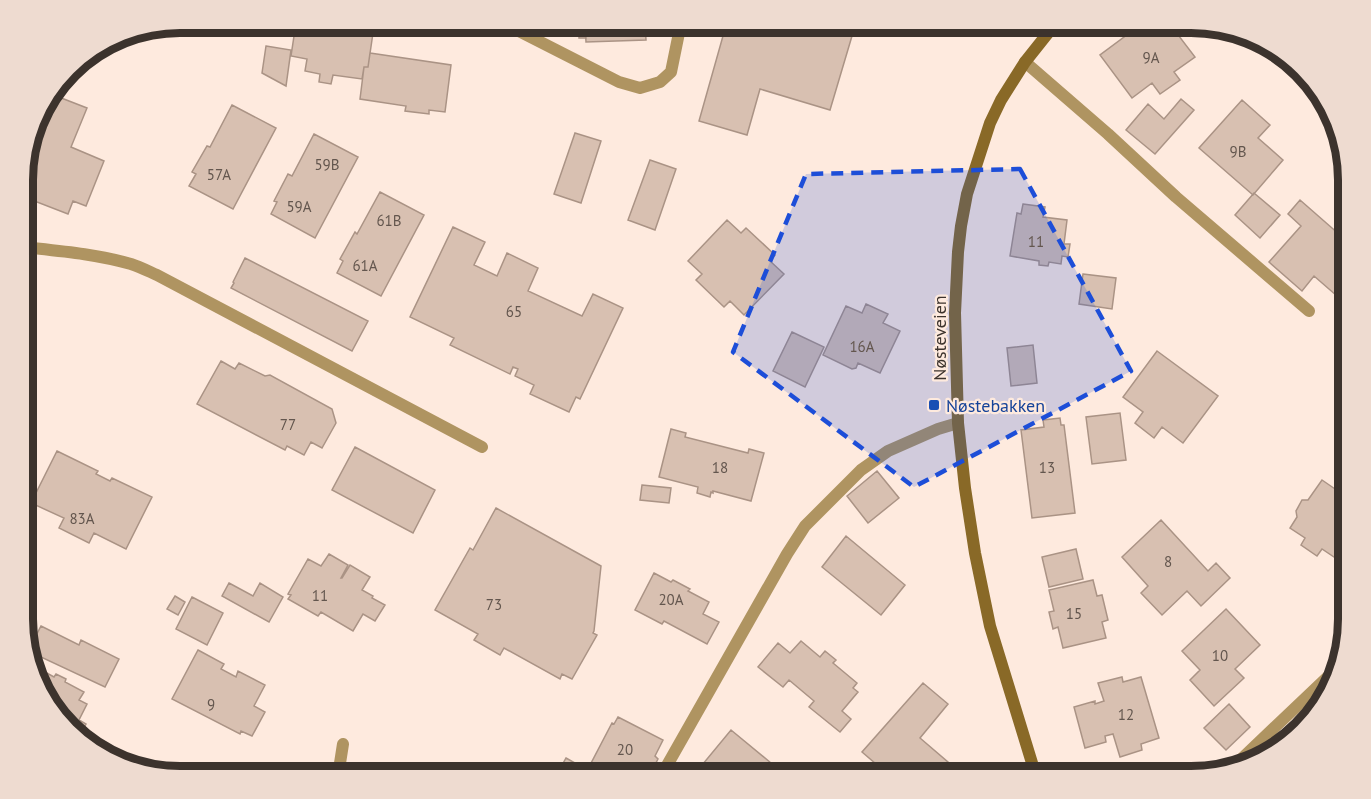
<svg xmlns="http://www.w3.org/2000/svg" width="1371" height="799" font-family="'PT Sans',sans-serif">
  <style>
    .building { fill: #d8c0b1; stroke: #aa9385; stroke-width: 1.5 }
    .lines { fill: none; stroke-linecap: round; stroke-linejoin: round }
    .service { stroke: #af9461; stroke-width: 12 }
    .minor { stroke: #af9461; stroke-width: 12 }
    .secondary { stroke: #896927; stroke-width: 12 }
    .marked { fill: #1d4ed8; fill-opacity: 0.2; stroke: #1d4ed8; stroke-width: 4.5; stroke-dasharray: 12 8; stroke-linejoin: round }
    .transit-dot { fill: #1a4fb4; stroke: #feeade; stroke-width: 2 }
    .labels { text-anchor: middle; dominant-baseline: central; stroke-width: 4.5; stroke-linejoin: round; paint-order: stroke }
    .number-label { font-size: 15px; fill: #63564e }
    .street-label { font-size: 18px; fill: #3c332d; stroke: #feeade }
    .transit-label { font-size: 18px; fill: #164399; stroke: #feeade; text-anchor: start }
    .rim { fill: none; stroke: #3c332d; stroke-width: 8 }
  </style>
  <rect width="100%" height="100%" fill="#feeade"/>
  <path class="building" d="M296 23H305L373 33 368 67H364L362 79 333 75 331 84 319 82 320 74 305 71 307 59 291 56Z
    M579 23H585L586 38H579Z
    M585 23H645L646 40 586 42Z
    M714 23H806L852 36 830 110 760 89 747 135 699 121 723 36 711 32Z
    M1143 23H1169L1195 57 1174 72 1180 80 1160 94 1152 83 1132 98 1100 55Z
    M266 46 291 50 286 86 262 73Z
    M370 53 451 65 445 112 429 110V114L405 111 406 106 360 99 364 67H368Z
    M51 94 87 108 71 147 104 161 86 206 73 201 68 214 24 197V192L28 183 24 181V159L26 152 33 154 38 139 32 137 46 100Z
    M1181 99 1194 110 1155 154 1126 130 1148 104 1164 119Z
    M1242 100 1270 125 1258 138 1283 160 1253 195 1199 148Z
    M232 105 276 128 233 209 189 186 196 174 192 172 207 146 210 147Z
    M575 133 601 141 581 203 554 194Z
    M314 134 358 157 315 238 271 214 277 202 274 201 288 174 292 176Z
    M650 160 676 169 655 230 628 220Z
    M380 192 424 215 381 296 337 273 343 261 340 259 355 232 357 234Z
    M1254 193 1280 215 1260 238 1235 215Z
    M1300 200 1348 242V282L1337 296 1314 276 1302 291 1269 262 1301 226 1288 214Z
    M1023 204 1045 207 1043 217 1067 220 1064 244H1070L1068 257 1062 256 1061 264 1049 262 1048 266 1039 265V261L1010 256 1017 213 1021 214Z
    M727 220 741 233 746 228 775 255 770 261 784 274 744 315 730 301 724 307 696 280 702 274 688 261Z
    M453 227 485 242 474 265 497 276 507 253 538 268 528 291 582 316 593 294 623 308 580 399 576 397 569 412 530 394 534 385 515 376 518 369 513 367 510 374 450 345 454 338 410 317Z
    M245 258 368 321 352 351 231 288 234 283 233 282Z
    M1083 274 1116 278 1112 309 1079 304Z
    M866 304 888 314 883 323 900 331 880 373 858 363 856 368 852 369 823 355 846 306 862 313Z
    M792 332 824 347 805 387 773 371Z
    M1033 345 1037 383 1011 386 1007 348Z
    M1157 351 1218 396 1183 443 1162 427 1154 438 1135 423 1143 412 1123 397Z
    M221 361 235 369 239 363 265 376 270 375 332 409 336 423 322 448 311 442 304 455 287 446 285 450 197 404Z
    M1120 413 1126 460 1092 464 1086 417Z
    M1060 418 1061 425H1064L1075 513 1032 518 1021 430 1044 427 1043 420Z
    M671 429 686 433 685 437 748 453 749 449 764 453 751 501 713 491V493L711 492 710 497 697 493 698 487 659 477Z
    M355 447 435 490 413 533 332 490Z
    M57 451 98 471 96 474 110 481 112 478 152 497 126 549 94 533 89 543 59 528 64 518 31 503Z
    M877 471 899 498 868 523 847 496Z
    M1322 480 1338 491 1341 485 1348 490V545L1341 556 1340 555 1337 559 1322 549 1317 556 1301 545 1305 538 1290 528 1297 517 1296 511 1302 500H1308Z
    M642 485 671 488 669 503 640 500Z
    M496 508 601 566 594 631 593 633 597 635 572 679 562 674 560 679 504 648 500 655 474 640 478 634 435 610 470 548 473 550Z
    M1161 520 1208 571 1216 563 1230 578 1201 606 1187 591 1162 615 1141 593 1148 586 1122 557Z
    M846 536 905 585 881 615 822 567Z
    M1076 549 1083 579 1049 587 1042 557Z
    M329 554 348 565 341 578H342L350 565 370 577 362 590 373 596 372 598 385 605 375 621 363 614 353 631 321 612 318 616 288 599 291 595 288 594 308 559 321 566Z
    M654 573 671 582 673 580 690 589 688 591 709 602 703 614 719 622 707 644 664 621 662 624 635 610Z
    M1093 580 1097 596 1102 595 1108 620 1102 622 1106 638 1063 648 1058 627 1053 629 1049 612 1054 611 1049 590Z
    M229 583 253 596 260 583 283 597 269 622 222 596Z
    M175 596 185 602 178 615 167 609Z
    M192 597 223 613 207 645 176 629Z
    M1226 609 1260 645 1235 669 1244 678 1214 706 1190 680 1200 670 1182 651Z
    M41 626 79 645 81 640 119 659 105 687 28 651Z
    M801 641 820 657 825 651 836 660 833 663 857 683 853 688 858 692 842 711 851 719 840 732 809 707 814 701 789 680 783 687 758 667 778 643 790 653Z
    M198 650 224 664 221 669 236 677 238 671 265 685 254 706 265 712 252 736 241 731 240 734 172 699Z
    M34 666 54 677 56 674 66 679 65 682 84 692 79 700 87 704 79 720 86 724 80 735 49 706Z
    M1122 677 1123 682 1141 677 1159 738 1141 744 1142 750 1120 757 1113 734 1105 736 1106 742 1085 748 1074 707 1095 701V704L1104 701 1098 683Z
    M923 683 948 704 920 738 955 768 947 776H890L862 752Z
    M1229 704 1250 727 1226 750 1204 728Z
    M618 717 663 740 655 756 658 759 649 776H607L589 767 612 723 614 724Z
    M731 730 771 763 760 776H693Z
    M566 758 591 772 589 776H556Z"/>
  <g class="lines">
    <path class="service" d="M1025 62 1108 134 1176 197 1309 311
      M24 247C60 251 96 254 131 264 140 267 148 271 157 275L482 447
      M661 776 787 554 805 526 861 470 888 451 938 429 958 423"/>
    <path class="minor" d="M503 23 619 82 640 88 660 82 671 72 681 23
      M1234 766 1336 669
      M338 776 343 744"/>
    <path class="secondary" d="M1036 776 990 626 975 553 965 488 958 423 955 313 958 252 961 226 967 194 990 123 1001 100 1025 62 1056 23"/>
  </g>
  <path class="marked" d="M1020 169 1131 371 914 487 733 352 806 174Z"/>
  <rect class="transit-dot" x="928" y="399" width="12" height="12" rx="3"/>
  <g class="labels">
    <g class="number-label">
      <text x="1151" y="57">9A</text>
      <text x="1238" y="151">9B</text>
      <text x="327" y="164">59B</text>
      <text x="219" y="174">57A</text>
      <text x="299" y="206">59A</text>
      <text x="389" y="220">61B</text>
      <text x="1036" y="241">11</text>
      <text x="365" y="265">61A</text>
      <text x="514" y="311">65</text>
      <text x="862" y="346">16A</text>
      <text x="288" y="424">77</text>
      <text x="720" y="467">18</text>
      <text x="1047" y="467">13</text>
      <text x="82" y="518">83A</text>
      <text x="1168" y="561">8</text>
      <text x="320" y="595">11</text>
      <text x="671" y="599">20A</text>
      <text x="494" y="604">73</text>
      <text x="1074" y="613">15</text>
      <text x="1220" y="655">10</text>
      <text x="211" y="704">9</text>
      <text x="1126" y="714">12</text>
      <text x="625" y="749">20</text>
    </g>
    <g class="street-label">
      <text transform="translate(939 338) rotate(-90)">Nøsteveien</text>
    </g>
    <g class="transit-label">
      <text x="946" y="405">Nøstebakken</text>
    </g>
  </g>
  <path d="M0 0H1371V799H0ZM180 33H1191A147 147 0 0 1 1338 180V619A147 147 0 0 1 1191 766H180A147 147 0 0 1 33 619V180A147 147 0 0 1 180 33Z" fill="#eedbd0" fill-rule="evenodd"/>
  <path class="rim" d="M180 33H1191A147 147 0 0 1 1338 180V619A147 147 0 0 1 1191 766H180A147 147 0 0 1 33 619V180A147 147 0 0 1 180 33Z"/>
</svg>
